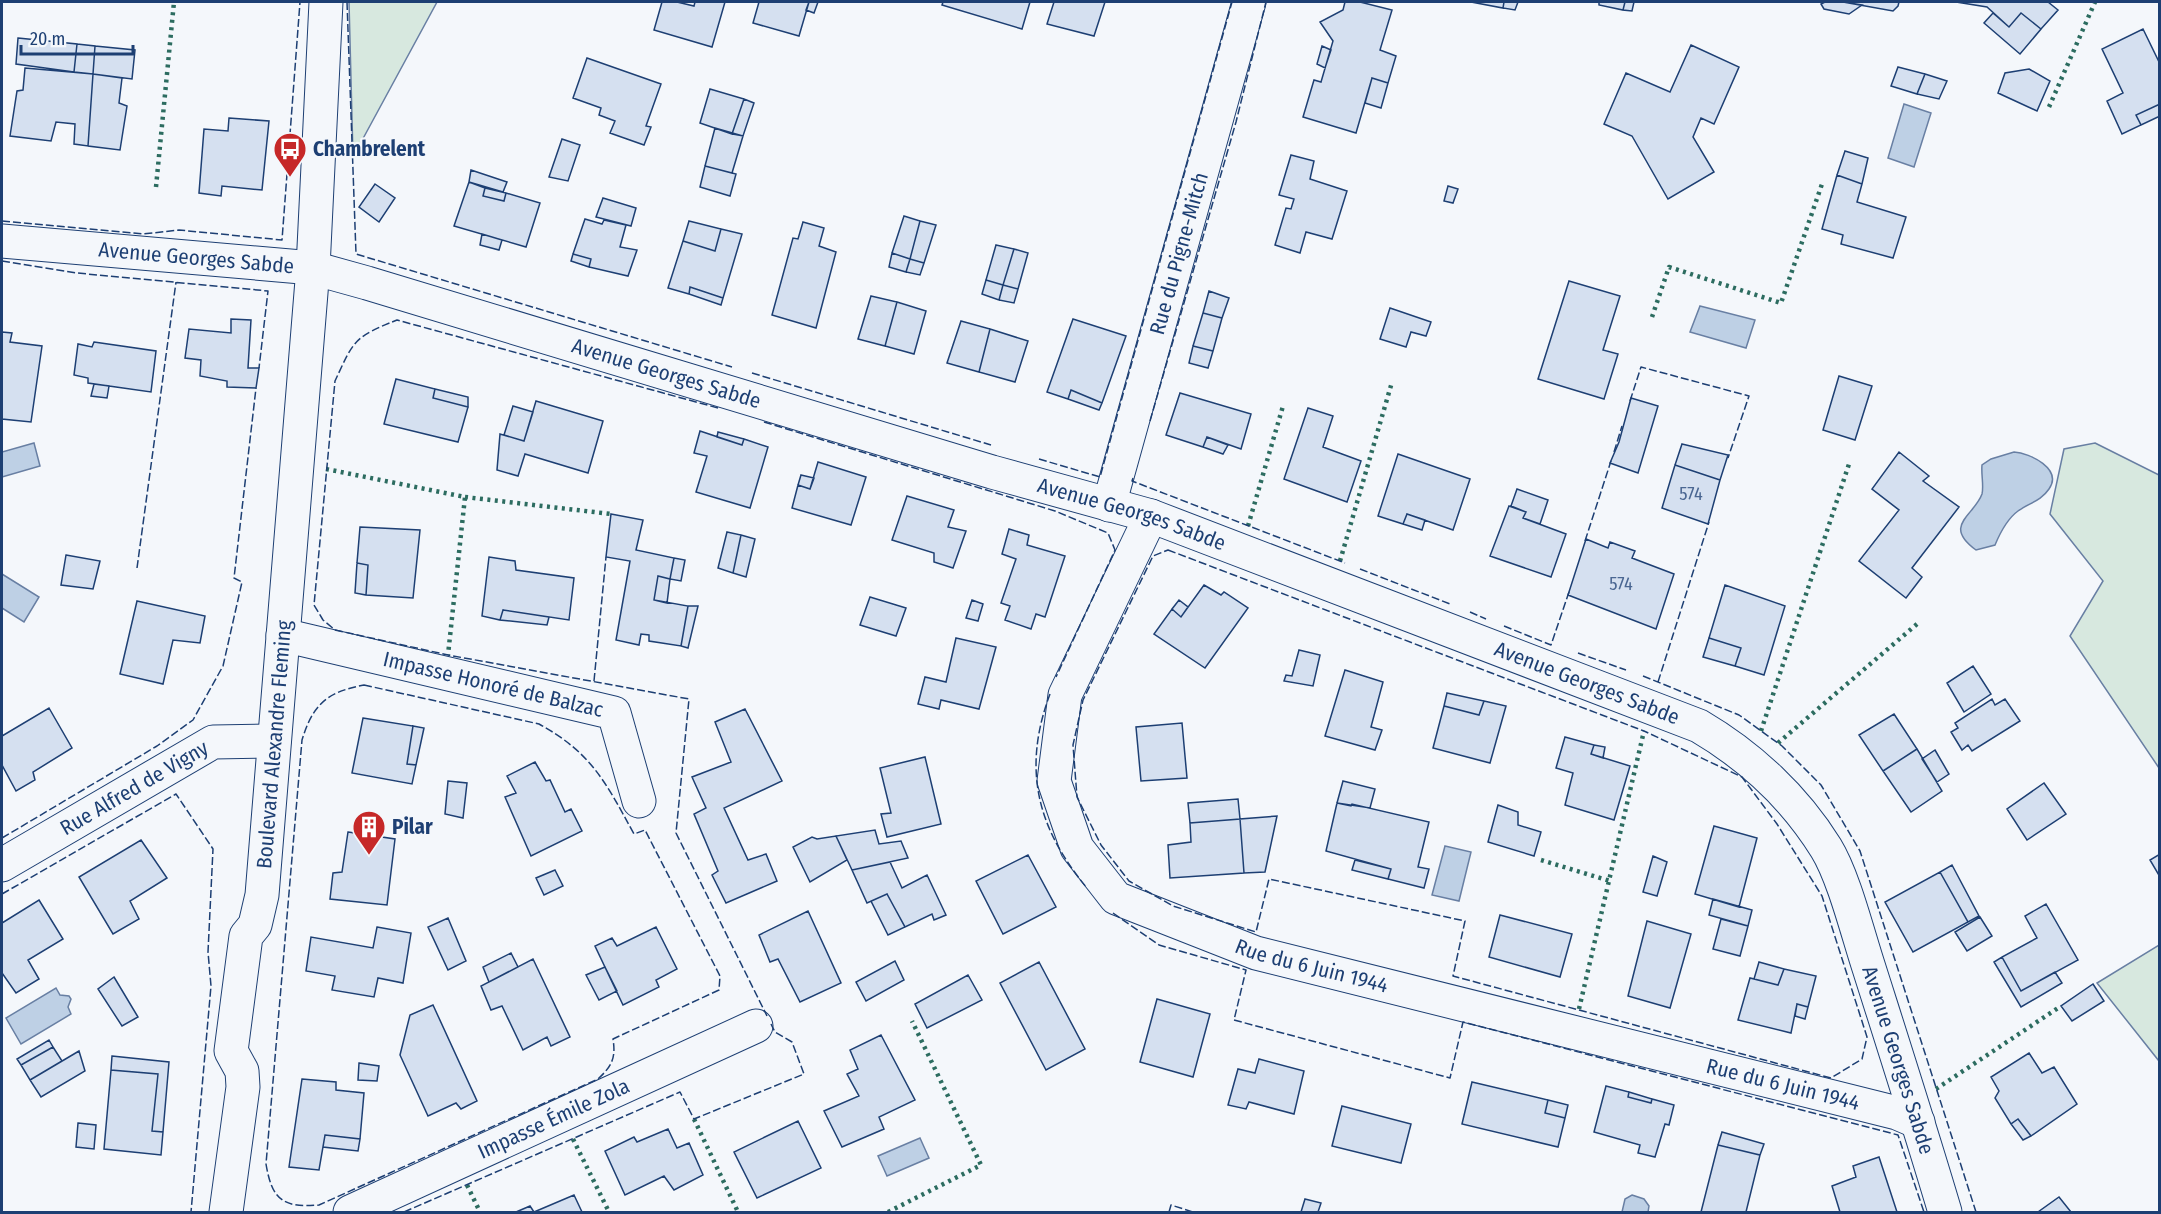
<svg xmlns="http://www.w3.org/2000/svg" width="2161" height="1214" font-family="'Fira Sans Condensed',sans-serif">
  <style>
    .green { fill: #d7e8df; stroke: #687fa3; stroke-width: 1.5 }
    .water { fill: #bed0e5; stroke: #687fa3; stroke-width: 1.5 }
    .building { fill: #d5e0f0; stroke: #1d3f73; stroke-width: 1.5 }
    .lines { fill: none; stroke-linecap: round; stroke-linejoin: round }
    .minor-casing { stroke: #1d3f73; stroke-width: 35 }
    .tertiary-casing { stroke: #1d3f73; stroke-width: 35 }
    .minor { stroke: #f4f7fb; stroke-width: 33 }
    .tertiary { stroke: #f4f7fb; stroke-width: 33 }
    .hedge { stroke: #2c6c60; stroke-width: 4.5; stroke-dasharray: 3 4.5; stroke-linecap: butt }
    .fence { stroke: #1d3f73; stroke-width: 1.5; stroke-dasharray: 8 3; stroke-linecap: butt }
    .labels { text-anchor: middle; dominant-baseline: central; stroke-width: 4.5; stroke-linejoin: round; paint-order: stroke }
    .number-label { font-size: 18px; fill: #4b6792 }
    .poi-label { font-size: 21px; font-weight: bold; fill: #1d3f73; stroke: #f4f7fb; text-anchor: start }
    .street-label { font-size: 21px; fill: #1d3f73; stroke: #f4f7fb }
  </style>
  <rect width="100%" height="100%" fill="#f4f7fb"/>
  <path class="green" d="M349 2H437L353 157Z
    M2095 443 2159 475V768L2070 636 2103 581 2050 514 2064 449Z
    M2159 945V1061L2097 983Z"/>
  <path class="water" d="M1904 104 1931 113 1914 167 1888 158Z
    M1700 306 1755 320 1746 348 1690 332Z
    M34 443 40 466 2 477V452Z
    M2014 452C2030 453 2063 469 2049 489 2041 501 2029 503 2018 511 2007 519 2000 533 1995 545L1976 550C1942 525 1974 516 1982 494 1984 486 1981 474 1982 465L1991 459Z
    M2 574 39 597 24 622 2 608Z
    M1445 846 1471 852 1459 901 1432 895Z
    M56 988 60 995 69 996 71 999 68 1007 71 1014 21 1044 6 1018Z
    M920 1138 929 1158 887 1176 878 1156Z
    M1632 1195 1644 1199 1649 1206 1648 1212H1622L1625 1199Z"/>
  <path class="building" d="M662 2H677L694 6 695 2H725L712 47 654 30Z
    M759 2H809L799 36 753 23Z
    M809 2H818L814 13 806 10Z
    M943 2H1030L1022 29 942 5Z
    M1054 2H1105L1094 36 1047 24Z
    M1345 2H1360L1392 10 1380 50 1396 56 1388 83 1372 78 1356 133 1303 117 1314 80 1321 82 1333 41 1320 22 1343 10Z
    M1471 2H1504L1503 8Z
    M1504 2H1518L1515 10 1503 8Z
    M1599 2H1625L1623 10 1599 5Z
    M1625 2H1634L1632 11 1623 10Z
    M1825 2H1843L1862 5 1849 14 1824 9 1821 4Z
    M1843 2H1899L1898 6 1893 11Z
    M1956 2H2048L2058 10 2041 29 2021 13 2009 27 1987 7Z
    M1993 13 2009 27 2021 13 2041 29 2020 54 1984 23Z
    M2143 29 2160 64V104L2136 115 2141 125 2122 134 2107 101 2123 93 2102 49Z
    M18 38 77 44 74 72 16 64Z
    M77 44 95 46 93 74 74 72Z
    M1691 45 1739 67 1714 124 1701 118 1693 137 1714 172 1668 199 1632 136 1604 124 1626 73 1670 92Z
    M95 46 135 50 132 79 93 74Z
    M1322 46 1331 50 1325 68 1317 64Z
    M587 58 661 84 646 126 651 127 644 145 610 133 615 121 599 115 601 108 573 98Z
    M1898 67 1925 74 1917 94 1891 86Z
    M25 68 93 74 88 146 74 144 75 124 56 122 51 141 10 136 17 91 23 90Z
    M2029 69 2050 81 2037 111 1998 93 2005 73Z
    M93 74 122 78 119 103 127 106 120 150 88 146Z
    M1925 74 1947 81 1939 99 1917 94Z
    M1372 78 1388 83 1381 108 1365 103Z
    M710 89 744 99 732 134 700 123Z
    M744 99 754 103 743 136 732 134Z
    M2160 104V116L2141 125 2136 115Z
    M229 118 269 121 262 190 222 186 221 196 199 193 204 129 228 131Z
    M715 128 743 136 732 173 705 166Z
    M562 139 580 145 568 181 549 177Z
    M1845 151 1868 158 1862 184 1837 175Z
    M1291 155 1314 161 1310 179 1347 191 1332 239 1306 232 1300 253 1275 245 1286 208 1291 209 1294 199 1279 195Z
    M705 166 736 174 730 196 700 187Z
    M471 170 507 182 503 192 469 182Z
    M1837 175 1862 184 1857 202 1906 217 1893 258 1841 244 1843 235 1822 229Z
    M469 182 485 188 483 196 504 201 506 193 540 203 526 247 454 226Z
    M375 184 395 198 379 222 359 207Z
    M1448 186 1458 189 1453 203 1444 201Z
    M485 188 506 193 504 201 483 196Z
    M603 198 636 208 631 226 596 217Z
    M904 216 920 221 910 259 892 253Z
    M585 219 602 224 604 220 626 225 620 247 637 250 628 276 589 267 591 259 573 254Z
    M689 221 721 229 715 251 683 241Z
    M920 221 936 225 924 263 910 259Z
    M803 222 824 228 819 246 836 252 816 328 772 315 793 238 798 239Z
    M721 229 742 234 723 298 690 287 689 294 668 288 683 241 715 251Z
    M482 234 502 240 499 250 480 245Z
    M996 245 1014 249 1003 285 986 280Z
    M1014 249 1028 253 1018 289 1003 285Z
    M892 253 910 259 906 272 889 267Z
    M573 254 591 259 589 267 571 261Z
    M910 259 924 263 920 275 906 272Z
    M986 280 1003 285 999 300 982 294Z
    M1569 281 1620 296 1603 350 1618 354 1604 399 1538 379Z
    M1003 285 1018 289 1014 303 999 300Z
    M690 287 723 298 721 305 689 294Z
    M1209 291 1229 298 1222 318 1203 313Z
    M871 296 897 302 885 346 858 339Z
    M897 302 926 311 914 354 885 346Z
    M1390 308 1431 322 1426 336 1411 332 1406 347 1380 339Z
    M1203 313 1222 318 1213 351 1193 346Z
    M231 319 251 320 248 368H259L256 388 227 387V381L200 376 201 360 185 358 189 329 231 333Z
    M1073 319 1126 336 1102 403 1071 390 1068 399 1047 392Z
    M961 321 990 329 979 372 947 363Z
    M990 329 1028 341 1015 382 979 372Z
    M2 332 12 333 10 342 42 346 31 422 2 419Z
    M94 342 156 351 151 392 88 383V378L74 375 78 344 92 347Z
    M1193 346 1213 351 1208 368 1189 363Z
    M1839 376 1872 386 1855 440 1823 430Z
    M396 379 435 389 433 398 468 407 458 442 384 424Z
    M94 384 109 386 107 398 91 396Z
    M435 389 468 397V407L433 398Z
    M1071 390 1102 403 1099 410 1068 399Z
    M1180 393 1251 414 1241 449 1207 437 1203 447 1166 435Z
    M1631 398 1658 406 1638 473 1610 463 1619 442Z
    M536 401 603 421 588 473 525 454 518 476 497 470 500 434 524 441Z
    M513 406 533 412 524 441 504 435Z
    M1308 408 1333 416 1323 447 1361 461 1347 502 1284 479Z
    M700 431 742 445 744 439 768 447 750 508 696 492 707 456 694 453Z
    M718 432 744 439 742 445 717 437Z
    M1207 437 1228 445 1223 454 1203 447Z
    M1682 444 1728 455 1720 480 1675 465Z
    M1899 452 1929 476 1923 481 1959 507 1912 568 1922 577 1906 598 1859 561 1899 510 1872 489Z
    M1398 454 1470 479 1453 530 1407 514 1403 524 1378 516Z
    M818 462 866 477 851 525 792 508 798 485 810 489Z
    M1675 465 1720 480 1708 524 1662 508Z
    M801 475 814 478 810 489 798 485Z
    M1517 489 1548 500 1540 524 1523 518 1526 512 1511 506Z
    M907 496 954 510 948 527 966 531 953 568 934 562V553L892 540Z
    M1509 506 1526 512 1523 518 1566 534 1551 577 1490 556Z
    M611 514 643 520 636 550 674 558 670 579 658 576 654 600 688 606 681 646 649 641V635L641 634 639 645 616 640 630 561 606 557Z
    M1407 514 1425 520 1422 530 1403 524Z
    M360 527 420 530 413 598 366 595 368 565 357 563Z
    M1009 529 1029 535 1027 545 1065 556 1045 617 1036 614 1031 629 1005 620 1010 606 1001 603 1016 559 1002 554Z
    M727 532 741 535 733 573 718 568Z
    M741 535 755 539 746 577 733 573Z
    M1586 539 1608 548 1610 542 1635 551 1632 558 1674 574 1656 629 1568 595Z
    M66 555 100 561 93 589 61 585Z
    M489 557 515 561 516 570 574 578 569 620 503 610 500 620 482 616Z
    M674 558 685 560 681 581 670 579Z
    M357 563 368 565 366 595 355 593Z
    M658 576 670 579 667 603 654 600Z
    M1204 585 1221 595 1224 592 1248 608 1205 668 1154 634 1172 609 1181 617Z
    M1725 585 1785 606 1764 675 1735 666 1741 648 1709 638Z
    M870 597 906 608 896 636 860 625Z
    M972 600 983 604 978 621 966 618Z
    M1179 600 1188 607 1181 617 1172 609Z
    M137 601 205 616 200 643 173 640 163 684 120 674Z
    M688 606H698L688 648 681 646Z
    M503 610 549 617 547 625 500 620Z
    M956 638 996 647 979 709 941 700 939 709 918 704 925 677 946 682Z
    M1709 638 1741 648 1735 666 1703 657Z
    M1299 650 1320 655 1313 686 1284 681 1286 675 1292 676Z
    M1973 666 1991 694 1964 712 1947 683Z
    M1345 670 1383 682 1371 727 1382 730 1375 750 1325 736Z
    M1447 693 1484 701 1479 715 1444 706Z
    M1992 699 1995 705 2005 699 2020 721 1972 751 1968 745 1962 750 1951 732 1958 728 1955 723Z
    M1484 701 1506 706 1490 763 1433 748 1444 706 1479 715Z
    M49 708 72 748 33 772 35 780 16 791 2 765V736Z
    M745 709 782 781 724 808 748 860 766 854 777 881 726 903 712 875 718 871 694 814 706 808 692 777 731 762 715 722Z
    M1894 714 1917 749 1883 771 1859 735Z
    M363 718 413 726 407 764 416 765 412 784 352 773Z
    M1182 723 1187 778 1141 781 1136 727Z
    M413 726 424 728 416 765 407 764Z
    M1565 737 1594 745 1591 754 1630 766 1614 820 1565 805 1573 773 1556 768Z
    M1594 745 1605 747 1603 758 1591 754Z
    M1917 749 1942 791 1911 812 1883 771Z
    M1935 750 1949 774 1937 782 1922 759Z
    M925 757 941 824 887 837 881 814 891 813 880 768Z
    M535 762 546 781 550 780 565 812 571 809 582 831 531 856 505 797 516 793 507 776Z
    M448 781 467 783 463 818 445 814Z
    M1343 781 1375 789 1370 808 1337 803Z
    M2044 783 2066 814 2027 840 2007 809Z
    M1238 799 1240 819 1190 823 1188 803Z
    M1337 803 1351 806 1352 804 1429 822 1418 867 1429 869 1424 888 1388 879 1391 869 1326 851Z
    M1498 805 1518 812V825L1541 832 1534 856 1488 842Z
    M1277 816 1265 872 1244 873 1240 819Z
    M1240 819 1244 873 1170 878 1168 845 1191 842 1190 823Z
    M1714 826 1757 838 1739 907 1695 894Z
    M875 830 879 844 901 841 908 858 852 870 836 836Z
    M348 832 395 839 387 905 330 899 333 873 342 872Z
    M836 836 847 860 810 882 793 847 812 837 817 839Z
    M141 840 167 878 130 901 139 919 113 934 79 877Z
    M2160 854V877L2150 860Z
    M1028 855 1056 907 1003 934 976 881Z
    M1653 856 1667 862 1657 896 1643 892Z
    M1355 860 1391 869 1388 879 1352 870Z
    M890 862 902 888 927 875 946 915 934 920 932 914 905 927 887 894 867 903 852 870Z
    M1952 865 1979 916 1968 922 1940 872Z
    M555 870 563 886 544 895 536 878Z
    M1940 872 1968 922 1913 952 1885 902Z
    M887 894 905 927 888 935 871 901Z
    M1713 899 1752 910 1748 926 1709 915Z
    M39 900 63 939 28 960 39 979 16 993 2 973V923Z
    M2046 904 2078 960 2021 991 2002 957 2037 938 2025 916Z
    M808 911 841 983 800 1002 778 959 770 962 759 935Z
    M1500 915 1572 934 1560 977 1489 957Z
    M1980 917 1992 936 1967 951 1955 932Z
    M448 918 466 961 448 970 428 927Z
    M1721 919 1748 926 1740 956 1713 949Z
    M1647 921 1691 934 1670 1008 1628 996Z
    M377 927 411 933 403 983 378 978 374 997 332 990 335 976 306 971 311 937 373 948Z
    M656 927 677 969 656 980 659 987 623 1005 595 946 612 938 617 946Z
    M511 953 518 967 489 982 483 967Z
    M2002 957 2021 991 2055 972 2062 983 2021 1007 1994 962Z
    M533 959 570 1037 551 1046 547 1037 523 1050 502 1006 491 1010 481 986Z
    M895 961 904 980 866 1001 856 982Z
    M1039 962 1085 1049 1046 1070 1000 983Z
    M1759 962 1784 969 1778 985 1754 979Z
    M605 967 617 991 599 1000 586 975Z
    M1784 969 1816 976 1808 1007 1797 1004 1791 1033 1738 1020 1750 978 1778 985Z
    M968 975 982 1000 927 1028 915 1004Z
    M114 977 138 1017 122 1026 98 989Z
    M2093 984 2104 1001 2072 1021 2061 1006Z
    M1157 999 1210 1014 1193 1077 1140 1062Z
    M1797 1004 1808 1007 1805 1019 1795 1016Z
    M433 1005 477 1101 461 1109 456 1103 428 1116 400 1055 410 1015Z
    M881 1035 915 1100 879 1117 884 1129 842 1147 824 1111 859 1096 847 1074 858 1069 850 1050Z
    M49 1040 53 1047 21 1065 17 1059Z
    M53 1047 62 1061 30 1080 21 1065Z
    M79 1051 85 1071 41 1097 30 1080Z
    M2029 1053 2042 1073 2054 1067 2077 1104 2031 1136 2018 1119 2011 1124 1995 1098 1999 1091 1991 1077Z
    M112 1056 169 1062 163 1132 152 1131 158 1074 111 1070Z
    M1259 1059 1304 1071 1294 1114 1249 1102 1246 1109 1228 1105 1238 1069 1255 1073Z
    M359 1063 379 1066 377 1081 358 1080Z
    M111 1070 158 1074 152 1131 163 1132 161 1155 104 1149Z
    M302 1079 336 1082V1090L364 1093 360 1139 325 1135 319 1170 289 1167Z
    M1472 1082 1548 1100 1545 1113 1565 1118 1558 1147 1462 1124Z
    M1606 1086 1629 1092 1628 1097 1651 1103 1652 1099 1674 1105 1669 1125 1665 1124 1655 1157 1638 1153 1640 1145 1594 1132Z
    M1629 1092 1652 1099 1651 1103 1628 1097Z
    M1548 1100 1568 1105 1565 1118 1545 1113Z
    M1342 1106 1411 1124 1401 1163 1332 1146Z
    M2018 1119 2031 1136 2023 1140 2011 1124Z
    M798 1121 821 1168 757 1198 734 1152Z
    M78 1123 96 1125 94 1149 76 1147Z
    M668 1129 677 1148 689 1143 703 1175 674 1190 664 1176 625 1195 605 1151 634 1137 637 1142Z
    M1722 1132 1764 1144 1760 1155 1718 1145Z
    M325 1135 360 1139 358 1151 323 1147Z
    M1718 1145 1760 1155 1746 1212H1701Z
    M1879 1157 1897 1212H1840L1832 1186 1856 1177 1853 1166Z
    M574 1195 582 1212H516L530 1206 534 1212Z
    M2059 1197 2071 1212H2038Z
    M1305 1199 1321 1203 1318 1212H1301Z"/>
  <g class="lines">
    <g class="minor-casing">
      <g id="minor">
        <path id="s1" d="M1109 505 1249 2"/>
        <path id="s2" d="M1151 516 1065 695 1054 781 1077 848 1116 898 1256 953 1897 1113 1918 1122"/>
        <path id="s3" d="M283 635 614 713 639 801"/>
        <path id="s4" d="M2 865 213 742 274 741"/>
        <path id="s5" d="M350 1212 756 1026"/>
      </g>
    </g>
    <g class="tertiary-casing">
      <g id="tertiary">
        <path id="s6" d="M2 241 313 268 367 283 992 472 1151 516 1699 726C1750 756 1795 798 1826 848 1844 877 1858 935 1869 968 1895 1050 1921 1131 1945 1212"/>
        <path id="s7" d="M226 1212 243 1087 242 1071 231 1051 246 936 255 925 262 895 313 268 326 2"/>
      </g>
    </g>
    <use href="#minor" class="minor"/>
    <use href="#tertiary" class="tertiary"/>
    <path class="hedge" d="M2049 107 2095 2
      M156 187 174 2
      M1652 317 1669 267 1781 303 1822 184
      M326 469 465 497 448 655
      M465 497 611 514
      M1248 526 1283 406
      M1340 561 1392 382
      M1761 731 1850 461
      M1778 743 1917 624
      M1541 860 1610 881
      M1579 1009 1644 731
      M1936 1089 2061 1006
      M694 1119 738 1212
      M573 1139 609 1212
      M467 1185 480 1212
      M888 1212 981 1165 912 1021"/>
    <path class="fence" d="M347 2 356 254 732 367
      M2 221 143 234 179 230 282 240 300 2
      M2 261 77 273 268 291 259 368
      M752 373 991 445
      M1630 401 1641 367 1749 396 1728 458
      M718 408 397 320C354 337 354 340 335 381L314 605 323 620 335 630 448 655 689 699 676 833 767 1016
      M1150 421 1236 122 1266 2
      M764 422 1055 511 1108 533 1115 550 1056 677
      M1614 452 1622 426
      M1039 459 1100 477 1232 2
      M1133 478 1132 481 1345 563
      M1585 541 1611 461
      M1168 550 1644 731 1742 777 1777 824 1822 896 1867 1037 1862 1059 1831 1078 1453 976 1465 921 1269 879 1256 932 1173 906 1129 881 1101 845 1077 797 1073 745 1083 700 1153 556Z
      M137 568 176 282
      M1360 569 1450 604
      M1470 612 1486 619
      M1504 626 1551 645 1569 592
      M1578 653 1626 670
      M1643 676 1739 715 1782 746 1821 785 1860 851 1976 1212
      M594 681 606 557
      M1658 682 1709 522
      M364 685 539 724C592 753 606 783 634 834L645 830 720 976 719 990 613 1039C616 1058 612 1066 598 1079L319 1205C283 1208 272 1200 266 1164L302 740C313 704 327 692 364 685Z
      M1050 694C1022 769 1037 828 1087 888
      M2 838 157 746 193 720 223 666 242 582 234 578 256 388
      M2 894 176 794 213 849 208 952 211 986 191 1212
      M1113 913 1159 945 1246 970 1234 1020 1450 1078 1463 1022 1898 1135 1924 1212
      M404 1212 680 1092 694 1119 804 1074 792 1042 775 1032 771 1024
      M1169 1212 1171 1205 1193 1212"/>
  </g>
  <defs>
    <g id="bus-pin" transform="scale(1.725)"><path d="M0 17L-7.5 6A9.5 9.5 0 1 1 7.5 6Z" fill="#c62828" stroke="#f4f7fb"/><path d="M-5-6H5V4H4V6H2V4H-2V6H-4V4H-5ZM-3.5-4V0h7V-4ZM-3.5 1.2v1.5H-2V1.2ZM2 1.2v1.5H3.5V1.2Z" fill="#fff"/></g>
    <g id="building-pin" transform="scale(1.725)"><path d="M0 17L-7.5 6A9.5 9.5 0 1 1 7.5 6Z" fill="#c62828" stroke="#f4f7fb"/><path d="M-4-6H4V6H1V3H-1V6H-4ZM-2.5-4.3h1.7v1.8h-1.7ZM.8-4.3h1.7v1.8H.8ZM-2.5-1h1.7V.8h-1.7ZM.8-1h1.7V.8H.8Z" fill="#fff"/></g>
  </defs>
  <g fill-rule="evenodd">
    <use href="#bus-pin" x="290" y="149"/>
    <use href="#building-pin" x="369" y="827"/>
  </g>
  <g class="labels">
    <g class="number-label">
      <text x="1691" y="494">574</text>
      <text x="1621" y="584">574</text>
    </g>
    <g class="poi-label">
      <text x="313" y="149">Chambrelent</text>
      <text x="392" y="827">Pilar</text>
    </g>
    <g class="street-label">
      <text stroke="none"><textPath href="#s1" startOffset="261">Rue du Pigne-Mitch</textPath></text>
      <text stroke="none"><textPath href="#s6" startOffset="195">Avenue Georges Sabde</textPath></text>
      <text stroke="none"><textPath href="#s6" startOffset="681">Avenue Georges Sabde</textPath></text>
      <text stroke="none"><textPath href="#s6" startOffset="1167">Avenue Georges Sabde</textPath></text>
      <text stroke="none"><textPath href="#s3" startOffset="216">Impasse Honoré de Balzac</textPath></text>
      <text stroke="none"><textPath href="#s6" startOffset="1653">Avenue Georges Sabde</textPath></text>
      <text stroke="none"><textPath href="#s7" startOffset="477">Boulevard Alexandre Fleming</textPath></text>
      <text stroke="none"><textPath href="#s4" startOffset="153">Rue Alfred de Vigny</textPath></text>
      <text stroke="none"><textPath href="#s2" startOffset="627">Rue du 6 Juin 1944</textPath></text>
      <text stroke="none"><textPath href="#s6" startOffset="2175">Avenue Georges Sabde</textPath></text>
      <text stroke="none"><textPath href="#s2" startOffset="1113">Rue du 6 Juin 1944</textPath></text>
      <text stroke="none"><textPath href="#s5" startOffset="224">Impasse Émile Zola</textPath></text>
    </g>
  </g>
  <rect width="2161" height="1214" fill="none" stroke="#1d3f73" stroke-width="6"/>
  <path d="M21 45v9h112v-9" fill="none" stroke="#1d3f73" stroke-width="3"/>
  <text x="30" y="45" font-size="18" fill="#1d3f73" stroke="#f4f7fb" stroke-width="4.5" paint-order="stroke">20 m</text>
</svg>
